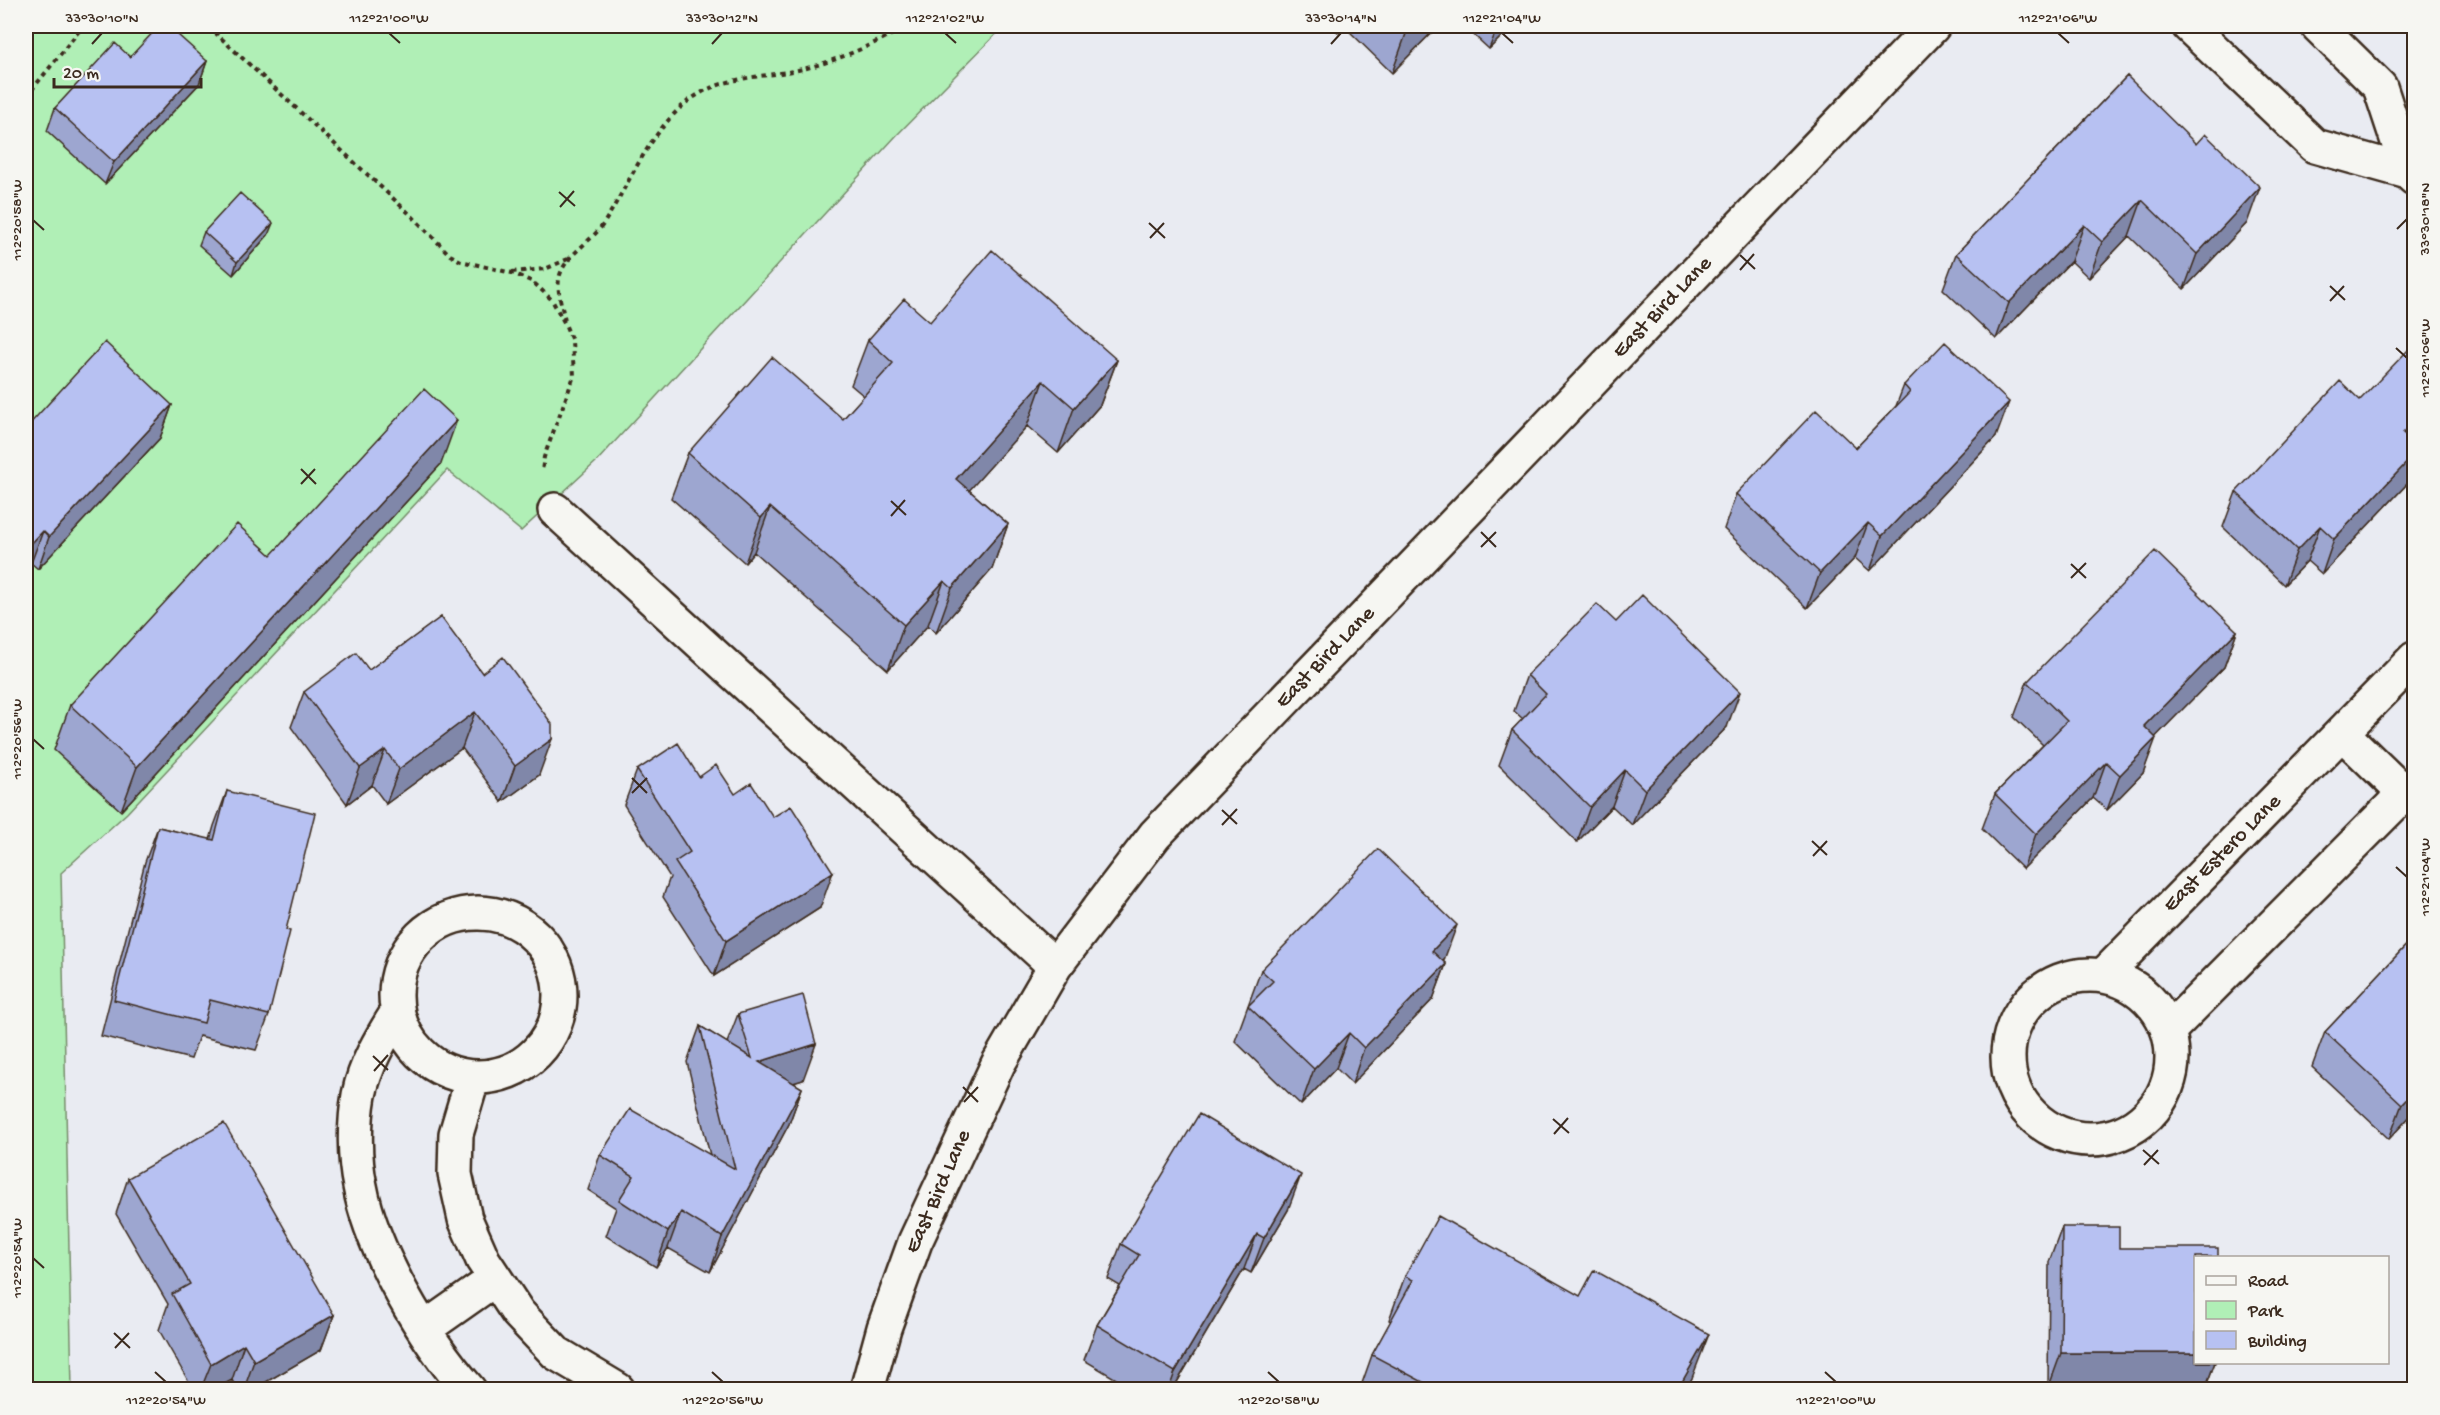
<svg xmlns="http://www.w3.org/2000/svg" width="2440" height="1415" font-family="'Gochi Hand',sans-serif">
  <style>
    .green { fill: #b0efb6; stroke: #768c6a; stroke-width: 1.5 }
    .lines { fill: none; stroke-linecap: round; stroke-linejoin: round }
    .minor-casing { stroke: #3b2a1e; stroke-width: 38 }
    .path { stroke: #3b2a1e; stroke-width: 4; stroke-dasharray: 4.5 4.5; stroke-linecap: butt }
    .minor { stroke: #f6f6f2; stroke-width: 33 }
    .wall { fill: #9da6d0; stroke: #3b2a1e; stroke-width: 1.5 }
    .shaded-wall { fill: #8087a9; stroke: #3b2a1e; stroke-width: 1.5 }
    .building { fill: #b7c1f2; stroke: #3b2a1e; stroke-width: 1.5 }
    .ticks { fill: none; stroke: #3b2a1e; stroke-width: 2 }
    .labels { text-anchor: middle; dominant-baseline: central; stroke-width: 5; stroke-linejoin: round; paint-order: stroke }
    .street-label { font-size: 22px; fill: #3b2a1e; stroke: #f6f6f2 }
    .neatline { fill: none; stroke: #3b2a1e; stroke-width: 2 }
    .ticks-label { font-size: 15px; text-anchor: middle; fill: #3b2a1e }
  </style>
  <rect width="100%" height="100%" fill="#e9ebf2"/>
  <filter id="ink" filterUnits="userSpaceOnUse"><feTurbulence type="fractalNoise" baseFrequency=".0167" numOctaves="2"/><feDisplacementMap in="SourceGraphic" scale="12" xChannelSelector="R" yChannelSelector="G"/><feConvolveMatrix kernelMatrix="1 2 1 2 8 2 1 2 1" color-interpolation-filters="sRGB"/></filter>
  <g filter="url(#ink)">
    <path class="green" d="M26 26H1004L896 136 597 461 521 531 447 470 127 813 61 873 72 1390 26 1389Z"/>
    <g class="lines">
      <g class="minor-casing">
        <path id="minor" d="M2189 26 2315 146 2408 172
          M2318 26 2380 87 2408 172 2414 178
          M555 510 1055 966
          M2342 733 2405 794
          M396 995a82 82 0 1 1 164 0a82 82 0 1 1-164 0Z
          M2105 974 2414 659
          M2008 1057a82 82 0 1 1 164 0a82 82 0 1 1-164 0Z
          M397 1013C381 1038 365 1065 359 1095 354 1123 354 1158 360 1186 372 1252 425 1340 469 1390
          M2169 1030 2414 784
          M473 1077 456 1134 455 1174 465 1219 483 1260 518 1313 556 1353 618 1390
          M424 1329 495 1279
          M867 1390 884 1328 915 1242 998 1064 1055 966 1155 835 1933 26"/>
      </g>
      <path class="path" d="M208 26 413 217 450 255 461 261 512 273 533 282 552 300 565 324 572 341 574 376 544 457 542 471
        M26 97 83 26
        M512 272 545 269 568 259
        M565 320C562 307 557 292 559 279 563 256 592 242 604 223 627 187 645 143 676 112 714 73 758 80 807 68 842 59 876 43 908 26"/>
      <use href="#minor" class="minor"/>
    </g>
    <path class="wall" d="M1331 26H1438L1392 73 1345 27 1339 33Z
      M1464 26H1512L1489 49Z
      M130 57 207 61 199 84 105 184 47 131 55 108Z
      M2127 76 2247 223 2184 289 2129 236 2089 278 2071 261 1996 339 1943 289 1956 254Z
      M204 232 268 235 233 275 199 245Z
      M930 322 1117 360 1100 405 1058 453 1027 426 969 490 1008 524 992 569 936 633 928 625 888 670 754 552 745 563 671 498 688 453 843 419 864 396 851 385 868 340Z
      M2415 354V463L2407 484 2322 574 2307 561 2284 585 2223 527 2236 492 2360 400Z
      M1904 385 1996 437 1870 571 1855 558 1807 608 1724 529 1736 494 1856 448 1896 406Z
      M172 405 160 438 38 569 31 563 26 569V428Z
      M441 464 121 811 54 750 70 705Z
      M441 617 539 775 502 802 462 748 386 804 372 785 347 804 291 727 304 692 369 670Z
      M2237 631 2224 667 2155 737 2143 773 2107 810 2093 798 2023 869 1982 829 1995 794 2043 745 2014 717 2027 682Z
      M1527 675 1727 727 1632 825 1612 806 1577 842 1499 765 1512 730 1523 719 1514 711Z
      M637 770 699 777 735 794 820 908 714 976 663 897 670 877 624 805Z
      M227 791 286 930 269 1015 256 1050 199 1036 191 1059 101 1036 145 862 158 827 210 840 214 826Z
      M2415 936V1114L2413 1113 2389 1139 2312 1067 2325 1032Z
      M1444 960 1443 961 1446 964 1433 999 1352 1084 1336 1068 1301 1105 1235 1041 1261 970Z
      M738 1014 803 1080 793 1083 802 1088 789 1124 710 1272 668 1248 656 1267 606 1236 616 1208 588 1190 600 1155H710L687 1062 700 1026 727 1043Z
      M128 1178 334 1315 321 1350 254 1389H237L232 1380 215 1389H193L159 1330 168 1304 116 1214Z
      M1288 1210 1251 1273 1244 1269 1173 1389H1133L1084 1360 1097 1325 1120 1286 1108 1279 1121 1244Z
      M2062 1227 2119 1248 2196 1362H2215L2205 1389H2048L2049 1262Z
      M1405 1276 1692 1378 1686 1389H1360L1372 1355 1391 1321 1389 1320Z"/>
    <path class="shaded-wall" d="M1342 26H1346L1339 33Z
      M1413 26H1438L1392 73 1407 31Z
      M1498 26H1512L1489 49Z
      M207 61 199 84 105 184 114 162Z
      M2260 187 2247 223 2184 289 2197 254Z
      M2142 200 2129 236 2089 278 2102 242Z
      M273 223 268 235 233 275 237 262Z
      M2084 225 2071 261 1996 339 2009 303Z
      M1117 360 1100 405 1058 453 1074 408Z
      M1043 381 1027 426 940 523 956 479Z
      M2009 402 1996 437 1870 571 1882 536Z
      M172 405 160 438 38 569 49 537Z
      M457 420 441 464 121 811 137 767Z
      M2415 421V443L2403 433Z
      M2415 454V463L2407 484 2322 574 2334 539Z
      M770 507 754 552 745 563 761 518Z
      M1868 523 1855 558 1807 608 1820 573Z
      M1008 524 992 569 936 633 952 588Z
      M2320 526 2307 561 2284 585 2297 550Z
      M43 531 31 563 26 569V549Z
      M944 581 928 625 888 670 904 625Z
      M2237 631 2224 667 2132 761 2144 726Z
      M1740 692 1727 727 1632 825 1645 790Z
      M475 712 462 748 386 804 399 769Z
      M2156 738 2143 773 2107 810 2120 775Z
      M552 739 539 775 502 802 515 766Z
      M385 750 372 785 347 804 360 768Z
      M2106 762 2093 798 2023 869 2036 834Z
      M1625 770 1612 806 1577 842 1590 807Z
      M833 872 820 908 714 976 726 941Z
      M1457 925 1444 960 1419 986 1432 951Z
      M1446 964 1433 999 1352 1084 1364 1048Z
      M1349 1033 1336 1068 1301 1105 1314 1069Z
      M816 1044 803 1080 746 1097 759 1062Z
      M802 1088 789 1124 710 1272 722 1237Z
      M2415 1090V1110L2413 1113 2389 1139 2402 1104Z
      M1301 1175 1288 1210 1251 1273 1264 1238Z
      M681 1212 668 1248 656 1267 668 1232Z
      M1257 1234 1244 1269 1173 1389H1169L1175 1372Z
      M334 1315 321 1350 254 1389H244L254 1361Z
      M1709 1334 1692 1378 1686 1389H1678Z
      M244 1344 232 1380 215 1389H201L211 1364Z
      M2061 1353H2196V1362H2215L2205 1389H2048Z"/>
    <path class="building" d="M159 26H168L207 61 114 162 55 108 115 43 130 57Z
      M1401 26H1413L1407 31Z
      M2127 76 2196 144 2205 134 2260 187 2197 254 2142 200 2102 242 2084 225 2009 303 1956 254Z
      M240 193 273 223 237 262 204 232Z
      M992 250 1117 360 1074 408 1043 381 956 479 1008 524 952 588 944 581 904 625 770 507 761 518 688 453 772 357 843 419 893 363 868 340 904 299 930 322Z
      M105 342 172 405 49 537 43 531 26 549V428Z
      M1945 342 2009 402 1882 536 1868 523 1820 573 1736 494 1816 410 1856 448 1910 392 1904 385Z
      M2409 349 2415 354V421L2403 433 2415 444V454L2334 539 2320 526 2297 550 2236 492 2340 381 2360 400Z
      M424 389 457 420 137 767 70 705 237 524 271 555Z
      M2155 551 2237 631 2144 726 2156 738 2120 775 2106 762 2036 834 1995 794 2067 721 2027 682Z
      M1642 595 1740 692 1645 790 1625 770 1590 807 1512 730 1546 694 1527 675 1597 604 1616 622Z
      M441 617 482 673 503 657 552 724V739L515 766 475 712 399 769 385 750 360 768 304 692 356 653 369 670Z
      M678 743 699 777 716 765 735 794 751 783 773 817 791 806 833 872 726 941 675 862 690 852 637 770Z
      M227 791 315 813 286 930 290 931 269 1015 210 1000 204 1023 114 1000 158 827 214 840Z
      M1378 849 1457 925 1432 951 1446 964 1364 1048 1349 1033 1314 1069 1248 1006 1273 981 1261 970Z
      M2415 936V1090L2402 1104 2325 1032Z
      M803 995 816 1044 759 1062 802 1088 722 1237 681 1212 668 1232 619 1200 634 1176 600 1155 630 1109 735 1169 700 1026 752 1058 738 1014Z
      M1199 1114 1301 1175 1264 1238 1257 1234 1175 1372 1097 1325 1139 1255 1121 1244Z
      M224 1123 334 1315 254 1361 244 1344 211 1364 172 1294 190 1284 128 1178Z
      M1438 1216 1580 1296 1594 1270 1709 1334 1678 1389H1436L1372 1355 1413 1280 1405 1276Z
      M2062 1227H2119V1248H2218V1257H2196V1353H2061Z"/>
  </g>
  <path class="ticks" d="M389 33 400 43M945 33 956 43M1502 33 1513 43M2058 33 2069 43M92 44 102 33M712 44 722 33M1331 44 1341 33M559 192 575 206M560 207 574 191M33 220 44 230M1149 223 1165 238M2397 229 2407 219M1150 238 1164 223M1740 255 1755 269M1740 270 1754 254M2330 286 2345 300M2330 301 2344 286M2396 348 2407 358M301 469 316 484M301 484 315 469M891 501 906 515M891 516 905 500M1481 532 1496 547M1481 547 1496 532M2071 564 2086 578M2071 578 2086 563M33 739 44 749M632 778 647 793M632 793 647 778M1222 810 1237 824M1222 825 1237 809M1812 841 1827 855M1813 856 1827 841M2396 867 2407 877M373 1056 388 1070M374 1071 388 1055M963 1087 978 1102M964 1102 978 1087M1553 1119 1569 1133M1554 1134 1568 1118M2143 1150 2159 1164M2144 1165 2158 1150M33 1258 44 1268M114 1333 130 1348M115 1348 129 1333M155 1372 166 1382M712 1372 723 1382M1268 1372 1279 1382M1825 1372 1836 1382"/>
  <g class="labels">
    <g class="street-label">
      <text transform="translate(1663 308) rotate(-46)">East Bird Lane</text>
      <text transform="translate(1326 658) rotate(-46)">East Bird Lane</text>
      <text transform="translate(2223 854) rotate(-45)">East Estero Lane</text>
      <text transform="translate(939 1192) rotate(-66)">East Bird Lane</text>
    </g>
  </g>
  <rect width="2440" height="1415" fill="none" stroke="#f6f6f2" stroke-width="66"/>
  <rect x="2194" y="1256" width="195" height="108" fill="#f6f6f2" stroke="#aba49d" stroke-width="1.5"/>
  <rect x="2206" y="1276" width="30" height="9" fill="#f6f6f2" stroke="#aba49d" stroke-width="1.5"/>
  <text x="2248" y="1286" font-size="18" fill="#3b2a1e">Road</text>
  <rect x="2206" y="1301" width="30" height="18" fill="#b0efb6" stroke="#aba49d" stroke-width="1.5"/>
  <text x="2248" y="1316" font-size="18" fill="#3b2a1e">Park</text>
  <rect x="2206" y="1331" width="30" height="18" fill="#b7c1f2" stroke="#aba49d" stroke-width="1.5"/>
  <text x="2248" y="1346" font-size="18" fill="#3b2a1e">Building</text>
  <path d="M54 78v9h147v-9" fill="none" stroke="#3b2a1e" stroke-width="3"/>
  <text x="63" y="78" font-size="18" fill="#3b2a1e" stroke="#f6f6f2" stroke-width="4.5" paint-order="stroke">20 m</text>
  <rect x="33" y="33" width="2374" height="1349" class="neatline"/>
  <g class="ticks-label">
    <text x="102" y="22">33°30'10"N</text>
    <text x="389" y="22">112°21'00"W</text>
    <text x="722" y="22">33°30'12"N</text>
    <text x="945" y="22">112°21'02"W</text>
    <text x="1341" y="22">33°30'14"N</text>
    <text x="1502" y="22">112°21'04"W</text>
    <text x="2058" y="22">112°21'06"W</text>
    <text transform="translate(2424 219) rotate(-90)" y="5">33°30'18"N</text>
    <text transform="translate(16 220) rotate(-90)" y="5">112°20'58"W</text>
    <text transform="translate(2424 358) rotate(-90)" y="5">112°21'06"W</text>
    <text transform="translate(16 739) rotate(-90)" y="5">112°20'56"W</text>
    <text transform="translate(2424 877) rotate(-90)" y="5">112°21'04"W</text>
    <text transform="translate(16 1258) rotate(-90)" y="5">112°20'54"W</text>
    <text x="166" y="1404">112°20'54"W</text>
    <text x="723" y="1404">112°20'56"W</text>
    <text x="1279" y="1404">112°20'58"W</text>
    <text x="1836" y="1404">112°21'00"W</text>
  </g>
</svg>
